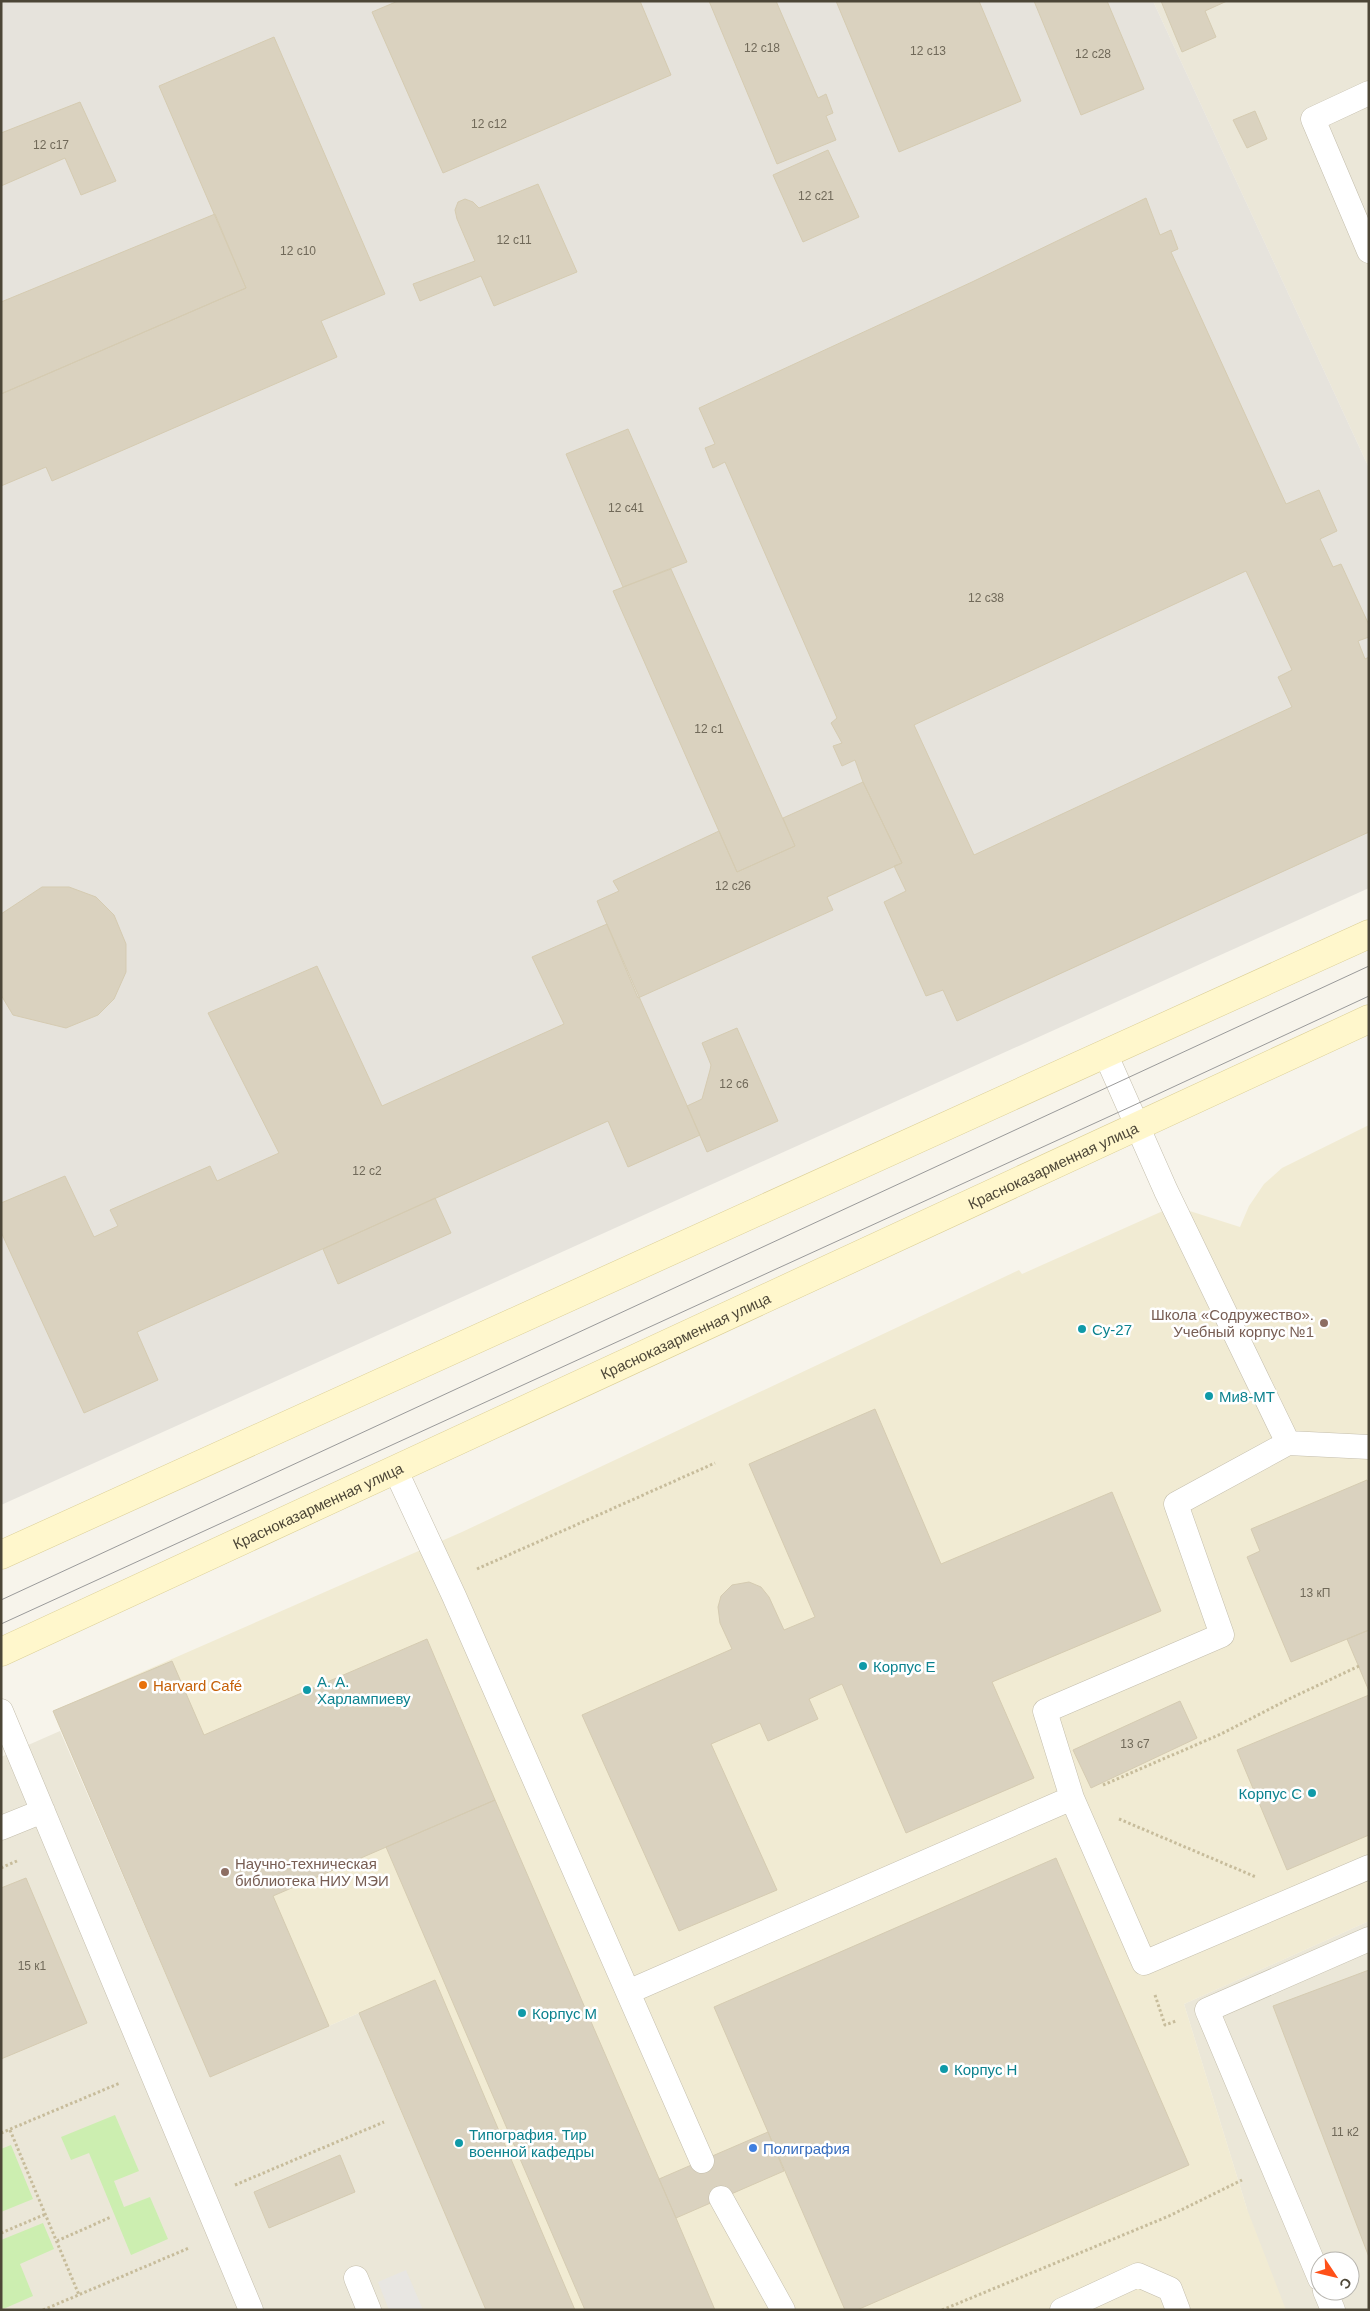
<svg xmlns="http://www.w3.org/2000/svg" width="1370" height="2311" font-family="Arial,sans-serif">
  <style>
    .residential { fill: #ebe7d8; fill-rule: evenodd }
    .industrial { fill: #e6e3dc }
    .education { fill: #f1ebd3 }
    .green { fill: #cceeb0 }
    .parking { fill: #e8e6e2 }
    .building { fill: #dad2bf; stroke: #d5cbb1; fill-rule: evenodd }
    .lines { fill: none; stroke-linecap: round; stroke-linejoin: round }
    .service-casing { stroke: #c4beac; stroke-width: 25 }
    .secondary-casing { stroke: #dbcf96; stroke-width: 29 }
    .path { stroke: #c7bc9b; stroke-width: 3; stroke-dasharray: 2.5 2.5; stroke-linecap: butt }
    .service { stroke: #fff; stroke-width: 24 }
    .secondary { stroke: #fff7cc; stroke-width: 28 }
    .tram { stroke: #9a9a9a; stroke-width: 1 }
    .education-dot { fill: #8d6e63; stroke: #fff; stroke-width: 2 }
    .culture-dot { fill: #0f9aa8; stroke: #fff; stroke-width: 2 }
    .food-dot { fill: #e8710a; stroke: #fff; stroke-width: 2 }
    .shop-dot { fill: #3f7fe0; stroke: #fff; stroke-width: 2 }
    .labels { text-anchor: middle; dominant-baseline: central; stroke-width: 5; stroke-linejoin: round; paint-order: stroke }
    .number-label { font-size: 12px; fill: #706959 }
    .street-label { font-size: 15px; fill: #4c4637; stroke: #fff }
    .education-label { font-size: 15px; fill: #785e54; stroke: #fff; text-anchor: end }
    .culture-label { font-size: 15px; fill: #0d838f; stroke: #fff; text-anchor: start }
    .food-label { font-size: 15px; fill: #c56008; stroke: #fff; text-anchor: start }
    .shop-label { font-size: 15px; fill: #366cbe; stroke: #fff; text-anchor: start }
  </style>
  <rect width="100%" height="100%" fill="#f7f4eb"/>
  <path class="residential" d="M1153 1H1369V468Z
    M60 1731 210 2077 359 2013 486 2310H1V1757Z
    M1369 1921V2310H995L1247 2209 1184 2004ZM1320 2261H1350V2291H1320Z"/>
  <path class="industrial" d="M1 1H1153L1369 468V888L1 1505Z"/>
  <path class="education" d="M1369 1125V1921L1184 2004 1247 2209 1286 2310H486L359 2013 210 2077 53 1711 462 1532 1019 1270 1022 1274 1174 1206 1240 1227 1249 1206 1264 1184 1282 1168Z"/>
  <path class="green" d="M115 2115 139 2171 114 2181 124 2207 150 2197 168 2239 131 2255 89 2153 71 2160 61 2137Z
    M11 2145 33 2199 1 2212V2149Z
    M43 2223 54 2249 20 2264 33 2296 1 2310V2240Z"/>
  <path class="parking" d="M406 2270 423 2310H389L378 2282Z"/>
  <path class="building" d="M398 1H640L671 75 443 173 372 12Z
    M709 1H776L818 98 826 94 833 113 826 116 836 140 777 164Z
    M836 1H979L1021 101 899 152Z
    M1034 1H1107L1144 89 1081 115Z
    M1161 1H1227L1205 11 1216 37 1182 52Z
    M274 37 385 294 321 321 337 357 52 481 46 467 1 486V394L246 288 159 86Z
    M80 102 116 181 81 195 65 158 1 186V133Z
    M1255 111 1267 139 1247 148 1233 120Z
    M828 150 859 217 803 242 773 175Z
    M538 184 577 272 494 306 481 276 420 301 413 284 475 261 457 219 455 210 458 202 465 199 473 202 479 208Z
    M1146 198 1160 235 1171 230 1178 249 1171 252 1286 504 1319 490 1337 531 1320 539 1333 567 1341 564 1369 625V637L1358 641 1365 659 1369 657V832L957 1021 943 990 926 996 884 902 906 891 894 866 902 863 863 782 855 760 842 766 833 746 842 743 831 723 837 718 725 462 713 468 705 448 715 444 699 408 972 282ZM1246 571 1292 670 1278 677 1292 707 974 855 914 725Z
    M215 214 246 288 1 394V302Z
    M628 429 687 562 623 587 566 454Z
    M671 569 795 846 737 872 613 591Z
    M863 782 902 863 827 897 833 910 638 998 597 901 619 891 613 881 719 831 737 872 795 846 783 818Z
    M42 887H69L96 897 114 915 126 944V972L114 999 98 1015 66 1028 13 1015 1 995V914Z
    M607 924 700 1135 628 1167 608 1121 137 1332 158 1380 84 1413 1 1232V1203L65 1176 94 1237 118 1226 110 1210 210 1166 217 1181 279 1153 208 1013 317 966 382 1106 564 1024 532 957Z
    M737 1028 778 1121 707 1152 687 1106 702 1099 710 1070 711 1065 702 1043Z
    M435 1198 451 1233 338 1284 323 1249Z
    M875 1409 941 1564 1112 1492 1161 1611 992 1682 1034 1778 906 1833 842 1684 809 1699 818 1719 768 1741 760 1723 711 1744 777 1890 679 1931 582 1715 732 1649 720 1623 718 1607 721 1596 732 1585 749 1582 761 1587 769 1597 784 1630 815 1617 749 1464Z
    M1367 1480 1369 1485V1630L1291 1662 1247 1557 1260 1551 1251 1529Z
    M1369 1630V1691L1347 1639Z
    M427 1639 495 1800 273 1896 329 2026 210 2077 53 1711 172 1661 204 1735Z
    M1369 1695V1835L1287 1870 1237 1750Z
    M1180 1701 1197 1738 1091 1788 1073 1750Z
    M495 1800 676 2218 715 2310H585L386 1847Z
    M1056 1858 1189 2165 857 2310H845L714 2007Z
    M26 1878 87 2023 1 2059V1888Z
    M1369 1970V2257L1273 2006Z
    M435 1980 575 2310H486L383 2068 359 2013Z
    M768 2132 784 2171 676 2218 659 2179Z
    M340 2155 355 2192 269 2228 254 2192Z"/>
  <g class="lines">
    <g class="service-casing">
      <path id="service" d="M1369 93 1313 119 1369 251
        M1288 1443 1369 1447
        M395 1469 454 1596 702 2161
        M1 1711 251 2310
        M1072 1798 1045 1711 1222 1635 1176 1504 1288 1443 1166 1191 1105 1053
        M1 1828 43 1811
        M628 1992 1072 1798 1144 1963 1369 1867
        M721 2198 783 2310
        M356 2278 369 2310
        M1320 2279 1207 2010 1369 1939
        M1325 2291 1333 2310
        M1062 2310 1138 2275 1170 2289 1178 2310"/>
    </g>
    <g class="secondary-casing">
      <g id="secondary">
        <path d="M1 1555 1369 934"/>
        <path id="s1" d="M1 1652 1369 1019"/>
      </g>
    </g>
    <path class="path" d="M477 1569 715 1463
      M1103 1785 1221 1734 1291 1698 1359 1666
      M1119 1819 1256 1877
      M1 1868 17 1861
      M1155 1995 1165 2025 1176 2021
      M10 2130 79 2295
      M1 2133 120 2083
      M235 2185 384 2122
      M1 2233 46 2214
      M57 2241 111 2217
      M43 2310 189 2248
      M942 2310 1169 2216 1242 2180"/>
    <use href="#service" class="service"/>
    <use href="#secondary" class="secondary"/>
    <path class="tram" d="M1 1600 1369 966
      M1 1624 1130 1107 1369 996"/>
  </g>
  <g class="education-dot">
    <circle cx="1324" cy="1323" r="5"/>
    <circle cx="225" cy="1872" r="5"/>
  </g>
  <g class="culture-dot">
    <circle cx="1082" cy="1329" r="5"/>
    <circle cx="1209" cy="1396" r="5"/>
    <circle cx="863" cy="1666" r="5"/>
    <circle cx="307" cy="1690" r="5"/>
    <circle cx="1312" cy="1793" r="5"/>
    <circle cx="522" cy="2013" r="5"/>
    <circle cx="944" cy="2069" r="5"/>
    <circle cx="459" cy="2143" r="5"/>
  </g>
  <circle class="food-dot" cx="143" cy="1685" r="5"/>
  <circle class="shop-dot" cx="753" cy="2148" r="5"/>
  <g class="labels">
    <g class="number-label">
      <text x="762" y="48">12 с18</text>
      <text x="928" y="51">12 с13</text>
      <text x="1093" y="54">12 с28</text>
      <text x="489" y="124">12 с12</text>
      <text x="51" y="145">12 с17</text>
      <text x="816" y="196">12 с21</text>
      <text x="514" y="240">12 с11</text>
      <text x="298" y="251">12 с10</text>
      <text x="626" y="508">12 с41</text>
      <text x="986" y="598">12 с38</text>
      <text x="709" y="729">12 с1</text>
      <text x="733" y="886">12 с26</text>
      <text x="734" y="1084">12 с6</text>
      <text x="367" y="1171">12 с2</text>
      <text x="1315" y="1593">13 кП</text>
      <text x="1135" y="1744">13 с7</text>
      <text x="32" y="1966">15 к1</text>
      <text x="1345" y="2132">11 к2</text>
    </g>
    <g class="street-label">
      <text stroke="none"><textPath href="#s1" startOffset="1159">Красноказарменная улица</textPath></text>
      <text stroke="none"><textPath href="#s1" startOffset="754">Красноказарменная улица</textPath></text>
      <text stroke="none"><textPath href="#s1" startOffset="349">Красноказарменная улица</textPath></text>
    </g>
    <g class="education-label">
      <text x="1314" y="1314">Школа «Содружество».<tspan x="1314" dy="17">Учебный корпус №1</tspan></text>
      <text x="235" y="1863" text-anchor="start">Научно-техническая<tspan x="235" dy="17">библиотека НИУ МЭИ</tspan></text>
    </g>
    <g class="culture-label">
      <text x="1092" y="1329">Су-27</text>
      <text x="1219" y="1396">Ми8-МТ</text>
      <text x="873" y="1666">Корпус Е</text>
      <text x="317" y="1681">А. А.<tspan x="317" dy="17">Харлампиеву</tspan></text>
      <text x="1302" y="1793" text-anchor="end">Корпус С</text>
      <text x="532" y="2013">Корпус М</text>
      <text x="954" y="2069">Корпус Н</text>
      <text x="469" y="2134">Типография. Тир<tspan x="469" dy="17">военной кафедры</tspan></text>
    </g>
    <g class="food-label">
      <text x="153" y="1685">Harvard Café</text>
    </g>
    <g class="shop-label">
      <text x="763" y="2148">Полиграфия</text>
    </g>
  </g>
  <rect width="1370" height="2311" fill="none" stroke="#4c4637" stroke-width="5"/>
  <g transform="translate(1335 2276) rotate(125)"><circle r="24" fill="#ffffff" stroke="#b7b5af"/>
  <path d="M0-4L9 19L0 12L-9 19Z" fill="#ff5119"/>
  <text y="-8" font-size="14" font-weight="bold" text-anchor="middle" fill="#4c4637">С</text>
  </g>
</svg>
